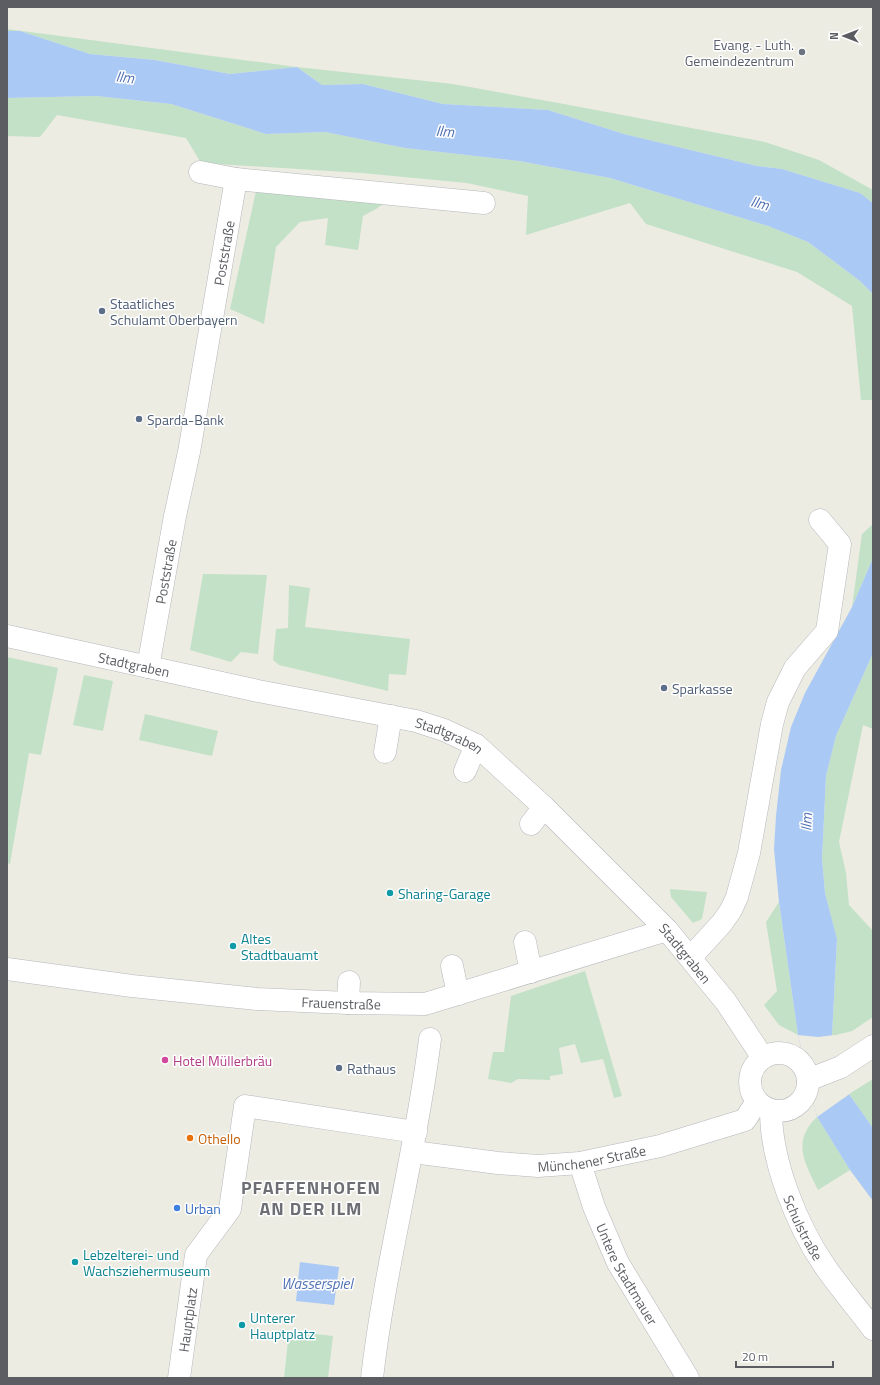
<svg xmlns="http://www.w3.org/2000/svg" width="880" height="1385" font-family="'Titillium Web',sans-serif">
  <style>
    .green { fill: #c3e1c7 }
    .water { fill: #abc9f5 }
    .pier { fill: #ecece3 }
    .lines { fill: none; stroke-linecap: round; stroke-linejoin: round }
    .minor-casing { stroke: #b6b7bc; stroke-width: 23 }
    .minor { stroke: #fff; stroke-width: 22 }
    .worship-dot { fill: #6b7280; stroke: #fff; stroke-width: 1.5 }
    .service-dot { fill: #5c6f8a; stroke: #fff; stroke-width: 1.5 }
    .culture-dot { fill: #0f9aa8; stroke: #fff; stroke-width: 1.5 }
    .hotel-dot { fill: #d1479c; stroke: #fff; stroke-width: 1.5 }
    .food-dot { fill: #e8710a; stroke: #fff; stroke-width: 1.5 }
    .shop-dot { fill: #3f7fe0; stroke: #fff; stroke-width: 1.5 }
    .labels { text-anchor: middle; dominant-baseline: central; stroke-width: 3; stroke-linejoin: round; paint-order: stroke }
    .worship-label { font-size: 14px; fill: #5b616d; stroke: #fff; text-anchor: end }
    .street-label { font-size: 14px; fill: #5b5d62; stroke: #fff }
    .service-label { font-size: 14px; fill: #4e5e75; stroke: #fff; text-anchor: start }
    .culture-label { font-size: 14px; fill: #0d838f; stroke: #fff; text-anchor: start }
    .hotel-label { font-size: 14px; fill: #b23c85; stroke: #fff; text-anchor: start }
    .food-label { font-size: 14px; fill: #c56008; stroke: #fff; text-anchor: start }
    .shop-label { font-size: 14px; fill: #366cbe; stroke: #fff; text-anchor: start }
    .water-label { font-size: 15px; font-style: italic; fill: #5172b5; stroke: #fff }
    .district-label { font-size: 18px; font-weight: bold; letter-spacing: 1px; fill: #6d6f74; stroke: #fff }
  </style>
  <rect width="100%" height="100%" fill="#ecece3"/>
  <path class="green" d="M7 29 297 67 453 84 564 104 765 142 819 160 873 190V203L860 193 782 169 757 166 624 134 548 110 443 104 363 84 322 85 297 67 230 74 155 60 90 54 20 31H7Z
    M96 96 171 104 266 134 325 132 405 148 519 161 610 178 768 226 808 242 860 281 873 294V400H861L852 306 797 272 646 224 630 203 526 235 528 196 467 183 362 173 201 163 186 138 57 115 40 137 7 136V98Z
    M256 191 390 199 376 209 363 216 358 250 325 245 328 218 300 222 276 247 264 324 230 309Z
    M873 524V558L852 607 862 534Z
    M203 574 267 575 258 654 241 652 231 662 190 650Z
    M289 585 310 588 305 627 410 639 406 675 389 674 388 691 279 665 273 660 276 629 288 628Z
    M873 653V729L863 725 839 842 846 873 849 905 873 931V1017L852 1031 832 1036 837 940 825 893 822 859 826 776 836 736Z
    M7 657 58 668 41 755 29 753 10 864 7 863Z
    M84 675 113 681 103 731 73 725Z
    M145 714 218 731 212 756 139 740Z
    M670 889 707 892 702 919 693 923 671 897Z
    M779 902 798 1035 779 1025 764 1005 777 991 766 922Z
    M585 971 622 1096 614 1098 603 1059 581 1063 575 1044 559 1048 563 1074 550 1076V1080L518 1079 511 1083 488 1079 493 1052H504L511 996Z
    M873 1079V1128L849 1094Z
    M817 1117 850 1170 818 1190C805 1163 791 1142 817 1117Z
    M289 1331 333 1336 328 1378H284Z"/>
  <path class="water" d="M7 31H20L90 54 155 60 230 74 297 67 322 85 363 84 443 104 548 110 624 134 757 166 782 169 860 193 873 203V294L860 281 808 242 768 226 610 178 519 161 405 148 325 132 266 134 171 104 96 96 7 98Z
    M873 558V653L836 736 826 776 822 859 825 893 837 939 832 1036 849 1094 873 1128V1201L850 1170 817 1117 798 1035 779 902 774 849 776 816 781 770 791 727 805 693 852 607Z
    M300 1262 339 1267 334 1305 296 1301Z"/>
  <path class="pier" d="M798 1035 818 1037 834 1035 851 1093 817 1117Z"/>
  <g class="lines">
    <g class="minor-casing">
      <g id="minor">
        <path d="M200 172 236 179 484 203"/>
        <path id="s1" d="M7 636 258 691 416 721 444 730 476 745 544 807 667 930 726 1002 763 1058"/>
        <path id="s2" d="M148 667 175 516 189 452 236 179"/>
        <path d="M385 752 391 716"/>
        <path d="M465 771 476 745"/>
        <path d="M531 824 544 807"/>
        <path d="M525 942 531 972"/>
        <path d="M691 957 722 923 731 910 737 897 749 853 772 724 778 702 795 668 827 631 840 544 820 520"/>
        <path d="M452 966 458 994"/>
        <path id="s3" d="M7 969 132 986 257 999 348 1003 425 1004 667 930"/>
        <path d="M348 1003 349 982"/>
        <circle cx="779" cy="1082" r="29"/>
        <path d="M808 1080 841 1067 873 1046"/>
        <path id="s4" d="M771 1111C771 1162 797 1226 826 1268 841 1289 857 1308 873 1329"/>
        <path id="s5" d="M413 1152 498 1163 538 1166 580 1163 660 1146 745 1120 757 1101"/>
        <path id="s6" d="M580 1163 594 1207 618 1263 688 1378"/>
        <path id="s7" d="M179 1378 196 1255 230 1209 245 1106 416 1132"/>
        <path d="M372 1378C385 1264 416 1153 430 1039"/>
      </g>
    </g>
    <use href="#minor" class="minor"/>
  </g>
  <circle class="worship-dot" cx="802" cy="52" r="4"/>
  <g class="service-dot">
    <circle cx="102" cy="311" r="4"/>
    <circle cx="139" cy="419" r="4"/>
    <circle cx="664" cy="688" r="4"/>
    <circle cx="339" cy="1068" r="4"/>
  </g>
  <g class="culture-dot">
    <circle cx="390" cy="893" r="4"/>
    <circle cx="233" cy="946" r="4"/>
    <circle cx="75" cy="1262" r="4"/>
    <circle cx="242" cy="1325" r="4"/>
  </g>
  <circle class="hotel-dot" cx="165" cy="1060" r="4"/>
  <circle class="food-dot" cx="190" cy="1138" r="4"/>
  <circle class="shop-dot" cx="177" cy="1208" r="4"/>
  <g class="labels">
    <g class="worship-label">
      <text x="794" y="44">Evang. - Luth.<tspan x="794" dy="16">Gemeindezentrum</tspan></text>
    </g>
    <g class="street-label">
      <text stroke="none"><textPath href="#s2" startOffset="421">Poststraße</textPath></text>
      <text stroke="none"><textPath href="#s2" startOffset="97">Poststraße</textPath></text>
      <text stroke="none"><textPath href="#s1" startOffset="130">Stadtgraben</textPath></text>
      <text stroke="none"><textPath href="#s1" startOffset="454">Stadtgraben</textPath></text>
      <text stroke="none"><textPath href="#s1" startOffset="778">Stadtgraben</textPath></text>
      <text stroke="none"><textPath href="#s3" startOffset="336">Frauenstraße</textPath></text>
      <text stroke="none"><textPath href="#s5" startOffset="180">Münchener Straße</textPath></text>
      <text stroke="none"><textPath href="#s4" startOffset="122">Schulstraße</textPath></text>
      <text stroke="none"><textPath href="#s6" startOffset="121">Untere Stadtmauer</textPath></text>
      <text stroke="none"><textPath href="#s7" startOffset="59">Hauptplatz</textPath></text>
    </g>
    <g class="service-label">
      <text x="110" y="303">Staatliches<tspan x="110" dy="16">Schulamt Oberbayern</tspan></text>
      <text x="147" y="419">Sparda-Bank</text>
      <text x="672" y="688">Sparkasse</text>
      <text x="347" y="1068">Rathaus</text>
    </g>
    <g class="culture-label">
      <text x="398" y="893">Sharing-Garage</text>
      <text x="241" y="938">Altes<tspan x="241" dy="16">Stadtbauamt</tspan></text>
      <text x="83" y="1254">Lebzelterei- und<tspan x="83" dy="16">Wachsziehermuseum</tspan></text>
      <text x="250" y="1317">Unterer<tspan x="250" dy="16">Hauptplatz</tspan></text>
    </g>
    <g class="hotel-label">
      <text x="173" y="1060">Hotel Müllerbräu</text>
    </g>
    <g class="food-label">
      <text x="198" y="1138">Othello</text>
    </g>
    <g class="shop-label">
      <text x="185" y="1208">Urban</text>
    </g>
    <g class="water-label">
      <text transform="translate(125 77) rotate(8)">Ilm</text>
      <text transform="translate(445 131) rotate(5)">Ilm</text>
      <text transform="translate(760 203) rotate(16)">Ilm</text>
      <text transform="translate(806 822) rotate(-88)">Ilm</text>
      <text x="317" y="1283">Wasserspiel</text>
    </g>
    <g class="district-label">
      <text x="311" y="1187">PFAFFENHOFEN<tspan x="311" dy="21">AN DER ILM</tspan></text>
    </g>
  </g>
  <rect width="880" height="1385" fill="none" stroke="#5b5d62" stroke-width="16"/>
  <g transform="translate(844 36) rotate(270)" stroke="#ffffff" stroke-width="3" paint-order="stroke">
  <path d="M0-3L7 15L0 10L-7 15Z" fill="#5b5d62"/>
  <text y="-6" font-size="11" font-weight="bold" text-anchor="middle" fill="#5b5d62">N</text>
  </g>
  <path d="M736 1361v6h97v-6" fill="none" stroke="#5b5d62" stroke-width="2"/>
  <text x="742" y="1361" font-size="12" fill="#5b5d62" stroke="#ffffff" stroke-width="3" paint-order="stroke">20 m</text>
</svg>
